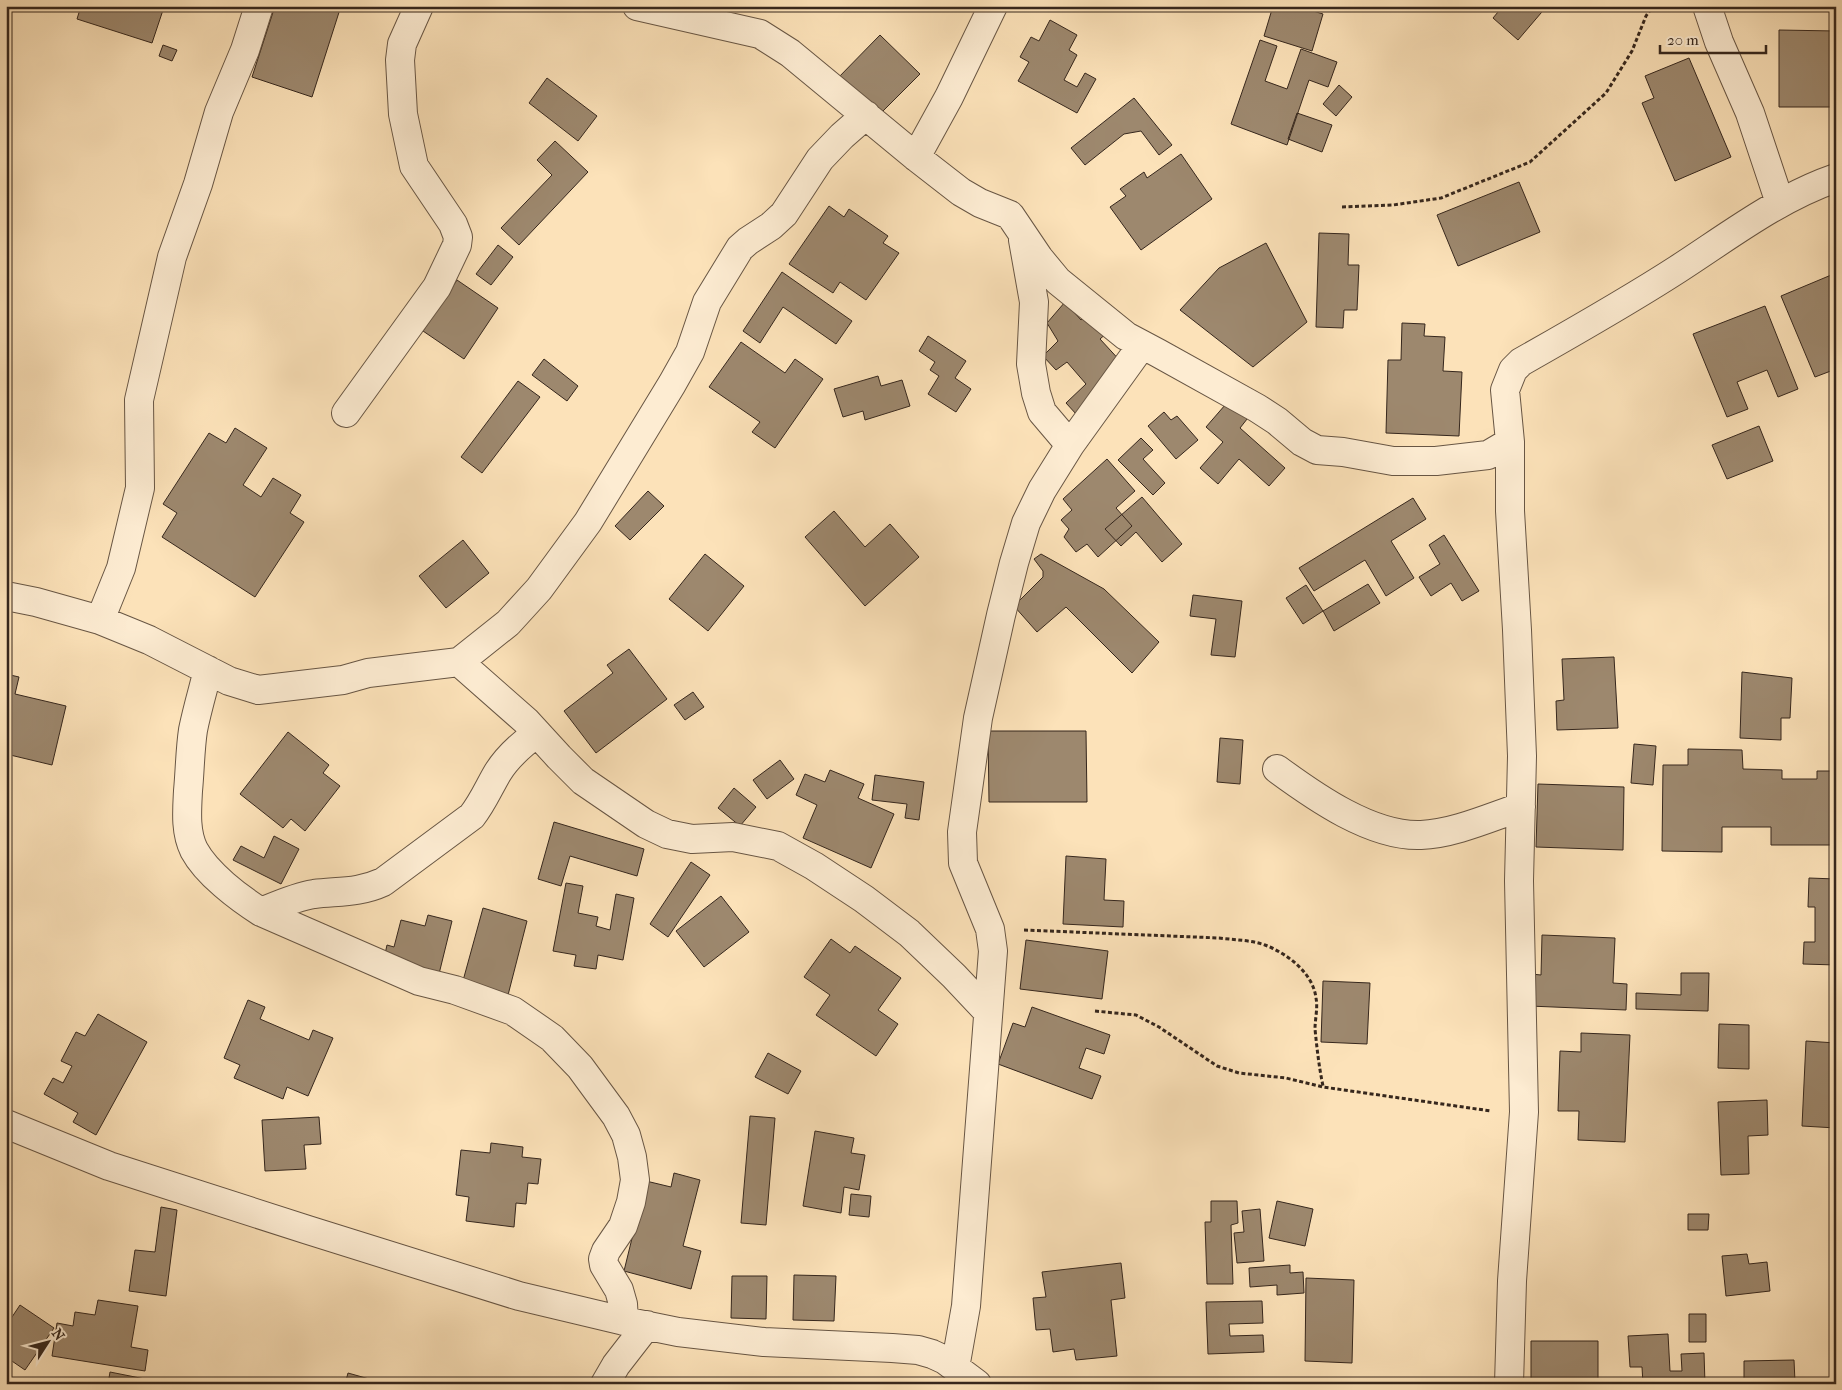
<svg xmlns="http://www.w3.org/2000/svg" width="1842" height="1390" font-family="'IM FELL French Canon',serif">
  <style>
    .building { fill: #9d886e; stroke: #36271d }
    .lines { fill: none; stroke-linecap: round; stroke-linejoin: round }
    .minor-casing { stroke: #685644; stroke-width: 30 }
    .path { stroke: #36271d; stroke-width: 3; stroke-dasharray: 4 2.5; stroke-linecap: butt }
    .minor { stroke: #fdecd2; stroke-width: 28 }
  </style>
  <rect width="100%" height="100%" fill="#fce2b9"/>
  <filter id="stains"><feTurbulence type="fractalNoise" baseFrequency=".004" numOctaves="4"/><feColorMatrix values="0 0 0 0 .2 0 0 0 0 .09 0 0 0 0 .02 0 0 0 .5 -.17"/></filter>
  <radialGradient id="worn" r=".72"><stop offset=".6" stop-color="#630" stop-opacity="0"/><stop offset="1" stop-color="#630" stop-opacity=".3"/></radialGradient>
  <path class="building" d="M81 6H160L164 7 152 43 77 19Z
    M275 6H341L312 97 252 77Z
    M1273 6H1297L1323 14 1312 51 1264 36Z
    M1503 6H1547L1518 40 1493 18Z
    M1050 20 1077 35 1069 50 1077 55 1064 80 1077 87 1085 73 1096 79 1077 113 1018 81 1029 62 1020 57 1031 37 1039 41Z
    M1779 30 1836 31V107H1779Z
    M880 35 920 74 875 119 836 80Z
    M1260 40 1277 46 1265 81 1287 89 1301 49 1337 62 1328 87 1309 80 1287 145 1231 124Z
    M163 45 177 50 172 61 159 56Z
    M1689 58 1731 157 1675 181 1642 103 1654 98 1645 76Z
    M547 78 597 116 578 141 529 103Z
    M1339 85 1352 97 1336 116 1323 104Z
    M1134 98 1172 145 1159 155 1141 131 1124 134 1085 165 1071 148Z
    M1297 113 1332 125 1322 152 1288 139Z
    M555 141 588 172 519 245 501 228 552 175 537 160Z
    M1181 154 1212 199 1141 250 1110 207 1126 196 1120 189 1144 172 1147 178Z
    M1519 182 1540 232 1458 266 1437 215Z
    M829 206 844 217 849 209 888 236 883 243 899 253 866 300 840 282 833 293 789 264Z
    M1319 233 1349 234 1348 265H1359L1357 310H1344L1343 328 1316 327Z
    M1266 243 1307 322 1253 367 1180 310 1219 268Z
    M498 245 513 257 491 285 476 274Z
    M782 272 852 321 836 344 783 307 760 343 743 331Z
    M1836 273V369L1815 377 1781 296Z
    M457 280 498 308 464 359 423 331Z
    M1065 302 1081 320 1090 312 1108 332 1100 339 1123 364 1077 415 1066 403 1086 384 1067 362 1056 370 1043 356 1058 341 1047 323Z
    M1765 306 1798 389 1778 397 1767 370 1737 382 1748 409 1727 417 1693 334Z
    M1402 323 1425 324 1424 336 1445 337 1443 371 1462 372 1459 436 1386 433 1388 360H1401Z
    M928 336 966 361 955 378 971 389 956 412 928 394 939 376 930 370 935 362 919 351Z
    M741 342 785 373 795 359 823 379 775 448 752 432 760 422 709 387Z
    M544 359 578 386 567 401 532 375Z
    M878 376 881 386 902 380 910 406 865 420 863 411 843 417 834 389Z
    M518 381 540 397 482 473 461 457Z
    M1232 397 1251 414 1240 428 1285 468 1269 486 1239 459 1218 484 1200 468 1223 442 1206 427Z
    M1164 412 1171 420 1177 416 1198 440 1176 459 1148 426Z
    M1759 426 1773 461 1727 479 1712 445Z
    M235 428 267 448 243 485 261 497 273 478 301 495 290 513 304 522 255 597 162 537 177 513 163 504 209 433 226 443Z
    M1141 438 1153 450 1143 459 1165 483 1153 495 1118 460Z
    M1107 459 1135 491 1116 508 1132 526 1098 557 1087 544 1076 552 1064 537 1069 529 1061 520 1072 510 1063 499Z
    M648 491 664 506 630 540 615 526Z
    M1142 497 1182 544 1162 562 1136 532 1121 546 1105 529Z
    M1413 498 1426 519 1391 541 1414 578 1386 596 1365 560 1314 591 1299 568Z
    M834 511 865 547 890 524 919 557 865 606 805 537Z
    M1444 535 1479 591 1462 601 1451 583 1431 596 1419 577 1440 564 1429 545Z
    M463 540 489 573 446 608 419 576Z
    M705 554 744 586 708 631 669 599Z
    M1041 554 1104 589 1159 642 1132 673 1066 607 1037 632 1014 606 1043 577V571L1034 559Z
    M1368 584 1380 603 1334 631 1323 611Z
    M1306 585 1323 611 1303 624 1286 598Z
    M1193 595 1242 601 1235 657 1211 655 1216 619 1190 616Z
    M629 649 667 699 596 753 564 711 613 673 607 665Z
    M1614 657 1618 728 1557 730 1556 701 1564 700 1562 659Z
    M1742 672 1792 678 1790 718H1781V740L1740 738Z
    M6 674 19 677 15 694 66 706 52 765 6 754Z
    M693 692 704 707 685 720 674 705Z
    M988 731H1086L1087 802H989Z
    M288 732 329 765 323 773 340 786 305 831 291 819 283 828 240 794Z
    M1220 738 1243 740 1240 784 1217 782Z
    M1634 744 1656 746 1653 785 1631 783Z
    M1688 749 1742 750 1743 769 1782 770V779H1817V771H1836V845H1771V827H1722V852L1662 851 1663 765H1688Z
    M780 760 794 779 767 799 753 780Z
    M830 770 864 784 858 798 894 814 871 868 803 838 817 805 796 795 805 774 825 782Z
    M875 775 924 782 919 820 905 818 907 804 872 800Z
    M1538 784 1624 787 1623 850 1536 847Z
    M734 788 756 807 740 826 718 808Z
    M554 822 644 849 637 876 570 856 561 886 538 879Z
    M274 836 299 849 281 884 233 860 241 846 264 858Z
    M1066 856 1106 859 1104 900 1124 901 1123 927 1063 924Z
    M691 862 710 875 668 937 650 924Z
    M1809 878 1836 879V965L1803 964 1804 942H1815V907H1808Z
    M566 883 583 886 578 913 598 917 596 926 610 930 616 894 634 898 623 960 598 955 596 969 574 966 576 955 553 951Z
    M721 896 749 932 704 967 676 931Z
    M483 908 527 921 507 999 461 988Z
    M428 915 452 921 438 978 383 963 387 945 394 947 401 920 425 926Z
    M1542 935 1615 938 1613 983 1627 984 1626 1010 1529 1006 1531 974 1541 975Z
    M831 939 850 953 855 946 901 978 878 1010 898 1024 876 1056 816 1015 830 995 804 977Z
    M1026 940 1108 951 1102 999 1020 989Z
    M1681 973H1709L1708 1011 1636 1009V993L1681 995Z
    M1323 981 1370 983 1367 1044 1321 1042Z
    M248 1000 265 1007 260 1019 309 1040 313 1030 333 1038 308 1096 287 1087 283 1099 234 1078 240 1065 224 1058Z
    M1032 1007 1110 1035 1104 1054 1086 1048 1079 1068 1101 1076 1092 1099 998 1064 1013 1023 1025 1027Z
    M98 1014 147 1042 96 1135 73 1122 78 1113 44 1094 53 1078 63 1083 72 1066 61 1061 76 1032 85 1036Z
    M1719 1024 1749 1025V1069L1718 1068Z
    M1581 1033 1630 1035 1625 1142 1578 1140 1579 1111H1558L1560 1051 1581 1052Z
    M1806 1041 1836 1043V1128L1802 1126Z
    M768 1053 801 1071 788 1094 755 1077Z
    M1767 1100 1768 1135 1748 1136 1749 1174 1721 1175 1718 1102Z
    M750 1116 775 1118 766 1225 741 1223Z
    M319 1117 321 1144 304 1145 306 1169 265 1171 262 1120Z
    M815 1131 854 1138 851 1153 865 1155 859 1190 844 1187 841 1213 803 1206Z
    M491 1143 523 1147 522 1157 541 1159 538 1184 528 1183 526 1204 516 1203 514 1227 466 1221 469 1197 456 1195 461 1150 490 1153Z
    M674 1173 700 1180 683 1246 701 1251 691 1289 624 1271 646 1181 671 1187Z
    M851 1194 871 1196 869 1217 849 1215Z
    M1211 1201H1237L1238 1223 1231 1225 1233 1284H1207L1205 1222H1211Z
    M1277 1201 1313 1209 1305 1246 1269 1238Z
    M161 1207 177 1210 166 1296 129 1291 135 1250 155 1252Z
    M1260 1209 1264 1261 1237 1263 1234 1233 1244 1232 1242 1211Z
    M1688 1214H1709L1708 1230H1688Z
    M1747 1254 1749 1264 1767 1262 1770 1291 1726 1296 1722 1256Z
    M1121 1263 1125 1298 1111 1300 1117 1356 1076 1360 1074 1349 1053 1352 1050 1329 1036 1330 1033 1298 1046 1297 1042 1272Z
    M1290 1265V1273L1303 1272 1304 1293 1277 1295V1285L1250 1287 1249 1268Z
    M794 1275 836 1276 834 1321 793 1320Z
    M732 1276H767L766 1319 731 1318Z
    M1306 1278 1354 1280 1352 1363 1305 1361Z
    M98 1300 138 1306 131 1347 148 1350 145 1371 52 1356 57 1323 73 1326 75 1312 95 1315Z
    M1262 1301 1263 1323 1229 1324 1230 1336 1263 1335 1264 1352 1208 1354 1206 1302Z
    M20 1305 54 1328 25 1370 6 1357V1326Z
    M1689 1314H1706V1342H1689Z
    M1668 1334 1670 1371H1682L1681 1354 1704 1353 1705 1384H1643L1642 1367H1630L1628 1336Z
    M1531 1341H1598V1384H1548V1379H1531Z
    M1794 1360 1795 1382H1820V1384H1744V1361Z
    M110 1372 150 1380V1384H108Z
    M348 1373 387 1384H345Z"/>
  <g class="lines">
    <g class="minor-casing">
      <path id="minor" d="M637 6 760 34 790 53 916 157 961 192 980 203 1010 215 1039 258 1058 281 1126 336 1158 353 1257 408 1277 421 1302 442 1317 450 1343 452 1393 461H1436L1488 455 1510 442
        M1707 6 1719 42 1750 113 1780 203
        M916 157 949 97 993 6
        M1023 240 1034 302 1031 364 1036 393 1042 412 1070 445
        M346 413 437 287 457 245 458 237 453 224 414 166 403 114 400 60 402 44 419 6
        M6 596 36 602 100 620 149 640 229 681 258 690 343 680 368 673 459 662 508 623 539 589 588 522 672 384 690 352 707 302 740 248 748 241 771 226 784 214 820 159 842 136 866 115
        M100 620 121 568 140 488 139 400 172 257 198 184 219 112 245 50 259 6
        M459 662 526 721 559 757 583 781 646 824 667 834 692 839 733 837 778 846 814 866 864 899 909 933 954 976 988 1012
        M208 670C203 690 197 710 193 730 190 750 190 770 188 791 187 810 185 832 194 850 207 874 239 898 261 912L419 981 455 990 513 1011 552 1038 580 1067 616 1116 626 1135 632 1157 635 1180 631 1202 623 1226 606 1251 603 1259 604 1265 619 1290 623 1304 624 1321
        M1277 769C1315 797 1372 837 1421 835 1453 834 1491 817 1521 807
        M261 912C278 905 295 897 314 894 339 891 359 893 383 882L472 816C483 802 489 787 498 772 508 756 522 744 537 733
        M6 1124 109 1166 308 1230 519 1296 624 1321 678 1332 764 1342 892 1348 918 1350 932 1354 945 1360 977 1384
        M955 1368 966 1306 993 951 990 929 963 863 962 832 978 718 1001 615 1014 563 1026 523 1042 490 1070 445 1142 345
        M605 1384 616 1365 647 1325
        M1509 1384 1512 1281 1524 1112 1519 881 1522 756 1517 630 1510 511V442L1505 390 1513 370 1521 362C1574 332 1627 302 1678 269 1729 236 1778 198 1836 178"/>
    </g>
    <path class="path" d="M1342 207 1393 205 1441 198 1530 162 1606 93 1632 51 1646 16 1653 6
      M1024 930 1219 938C1235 940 1251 940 1265 945 1288 954 1313 973 1316 998 1318 1008 1315 1019 1315 1029 1317 1049 1319 1067 1323 1086
      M1095 1011 1136 1015 1159 1027 1217 1066 1239 1073 1286 1078 1323 1087 1491 1111"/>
    <use href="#minor" class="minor"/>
  </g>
  <rect width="1842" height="1390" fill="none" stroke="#fce2b9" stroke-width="25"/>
  <rect x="8" y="8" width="1827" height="1375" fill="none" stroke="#36271d" stroke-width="2.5"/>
  <rect x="12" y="12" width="1817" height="1365" fill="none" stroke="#36271d"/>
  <g transform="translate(48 1342) rotate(54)" stroke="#fdecd2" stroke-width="4" paint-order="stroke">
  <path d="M0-4L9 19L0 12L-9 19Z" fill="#36271d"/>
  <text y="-8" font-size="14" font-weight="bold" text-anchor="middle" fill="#36271d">N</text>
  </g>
  <path d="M1660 45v8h106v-8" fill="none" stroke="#36271d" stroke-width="2.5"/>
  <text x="1667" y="45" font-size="15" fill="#36271d" stroke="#fdecd2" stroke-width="4" paint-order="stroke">20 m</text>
  <rect width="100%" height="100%" filter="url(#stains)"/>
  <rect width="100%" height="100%" fill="url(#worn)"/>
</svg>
